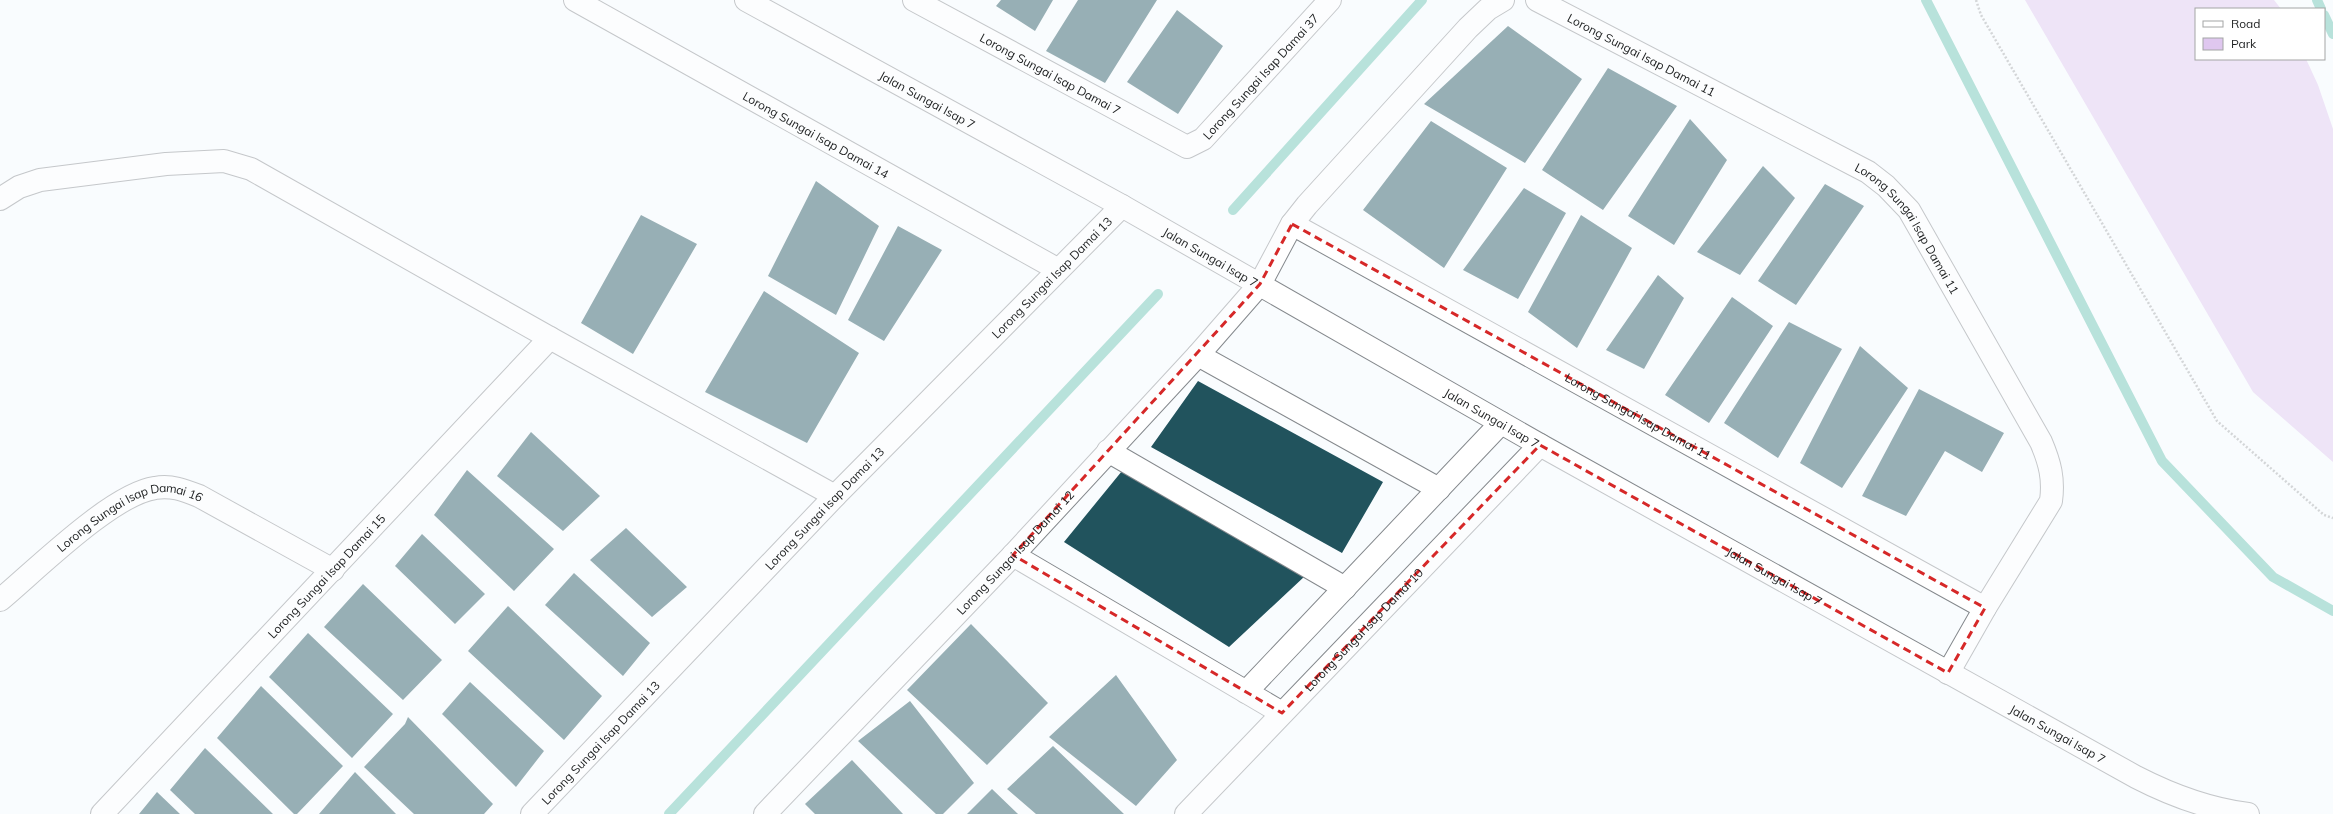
<svg xmlns="http://www.w3.org/2000/svg" width="2333" height="814" font-family="Mulish,sans-serif">
  <style>
    .green { fill: #dfc7ef }
    .lines { fill: none; stroke-linecap: round; stroke-linejoin: round }
    .stream { stroke: #68c3b1; stroke-width: 10 }
    .building { fill: #21535d }
    .minor-casing { stroke: #85898d; stroke-width: 24 }
    .path { stroke: #a5a8aa; stroke-width: 2.5; stroke-dasharray: 2 2; stroke-linecap: butt }
    .minor { stroke: #fff; stroke-width: 22 }
    .marked { fill: none; stroke: #d62828; stroke-width: 3; stroke-dasharray: 8 5; stroke-linejoin: round }
    .labels { text-anchor: middle; dominant-baseline: central; stroke-width: 4; stroke-linejoin: round; paint-order: stroke }
    .street-label { font-size: 12px; fill: #1c1e1f; stroke: #fff }
  </style>
  <rect width="100%" height="100%" fill="#f9fcfe"/>
  <path class="green" d="M2025 0H2274L2281 9H2196V59H2306L2318 85 2333 129V462L2253 392Z"/>
  <g class="lines">
    <path class="stream" d="M1926 0 2162 461 2273 577 2333 611
      M2317 0 2321 9
      M2324 15 2333 34
      M1233 210 1422 0
      M669 814 1158 294"/>
  </g>
  <path class="building" d="M1001 0H1053L1035 31 996 6Z
    M1078 0H1157L1105 83 1046 51Z
    M1177 10 1223 46 1178 114 1127 82Z
    M1508 26 1582 79 1525 163 1424 104Z
    M1608 68 1677 106 1603 210 1542 170Z
    M1690 119 1727 160 1674 245 1628 216Z
    M1431 121 1507 168 1444 268 1363 210Z
    M1763 166 1795 198 1740 275 1697 252Z
    M816 181 879 226 836 315 768 276Z
    M1825 184 1864 206 1796 305 1758 281Z
    M1524 188 1566 213 1518 299 1463 270Z
    M641 215 697 244 633 354 581 323Z
    M1581 215 1632 248 1577 348 1528 312Z
    M898 226 942 250 884 341 848 320Z
    M1658 275 1684 298 1644 369 1606 350Z
    M764 291 859 353 807 443 705 392Z
    M1732 297 1773 326 1709 423 1665 395Z
    M1789 322 1842 349 1778 458 1724 423Z
    M1860 346 1908 388 1842 488 1800 463Z
    M1198 381 1383 482 1342 553 1151 447Z
    M1919 389 2004 433 1982 472 1945 451 1906 516 1862 496Z
    M531 432 600 496 563 531 497 476Z
    M467 470 554 549 514 591 434 515Z
    M1122 471 1305 576 1229 647 1064 542Z
    M626 528 687 587 652 617 590 560Z
    M422 534 485 594 455 624 395 566Z
    M574 573 650 643 623 676 545 605Z
    M363 584 442 660 403 700 324 627Z
    M508 606 602 696 564 740 468 651Z
    M971 624 1048 703 987 765 907 690Z
    M308 633 393 714 352 758 269 677Z
    M1116 675 1177 760 1136 806 1049 737Z
    M470 682 544 751 516 787 442 714Z
    M261 686 343 766 297 814H294L217 738Z
    M910 701 974 783 943 814H936L858 741Z
    M408 717 493 804 484 814H414L364 767 405 724Z
    M1053 746 1124 814H1036L1007 789Z
    M205 748 273 814H195L170 790Z
    M852 760 903 814H815L805 804Z
    M355 772 396 814H319Z
    M992 789 1018 814H967Z
    M157 792 180 814H139Z"/>
  <g class="lines">
    <g class="minor-casing">
      <g id="minor">
        <path id="s1" d="M575 0 1057 269"/>
        <path id="s2" d="M746 0 1122 206 1540 445 2136 777C2171 795 2208 809 2248 814"/>
        <path id="s3" d="M914 0 1187 147 1203 139 1330 0"/>
        <path id="s4" d="M1537 0 1868 172 1886 186 1909 210 2041 442C2050 463 2054 479 2051 501L1985 608 1948 673"/>
        <path d="M0 199 19 187 40 180 166 164 224 161 251 169 550 338 835 496"/>
        <path id="s5" d="M1292 224 1985 608"/>
        <path d="M1198 355 1439 489"/>
        <path d="M1108 451 1345 588"/>
        <path d="M1013 555 1282 713"/>
        <path id="s6" d="M0 600C35 571 112 494 155 488 171 485 184 490 199 496L333 570"/>
        <path d="M1246 692 1501 423"/>
        <path id="s7" d="M102 814 550 338"/>
        <path id="s8" d="M532 814 835 496 1122 206"/>
        <path id="s9" d="M765 814 1013 555 1198 355 1260 284 1292 224 1307 205 1468 28 1488 9 1503 0"/>
        <path id="s10" d="M1186 814 1540 445"/>
      </g>
    </g>
    <path class="path" d="M1976 0 1981 15 2217 421 2324 515 2333 518"/>
    <use href="#minor" class="minor"/>
  </g>
  <path d="M0 0H2333V814H0ZM1292 224 1985 608 1948 673 1540 445 1282 713 1013 555 1260 284Z" fill="#f9fcfe" fill-opacity=".55" fill-rule="evenodd"/>
  <path class="marked" d="M1292 224 1985 608 1948 673 1540 445 1282 713 1013 555 1260 284Z"/>
  <g class="labels">
    <g class="street-label">
      <text stroke="none"><textPath href="#s4" startOffset="118">Lorong Sungai Isap Damai 11</textPath></text>
      <text stroke="none"><textPath href="#s3" startOffset="155">Lorong Sungai Isap Damai 7</textPath></text>
      <text stroke="none"><textPath href="#s3" startOffset="413">Lorong Sungai Isap Damai 37</textPath></text>
      <text stroke="none"><textPath href="#s2" startOffset="207">Jalan Sungai Isap 7</textPath></text>
      <text stroke="none"><textPath href="#s1" startOffset="276">Lorong Sungai Isap Damai 14</textPath></text>
      <text stroke="none"><textPath href="#s4" startOffset="442">Lorong Sungai Isap Damai 11</textPath></text>
      <text stroke="none"><textPath href="#s2" startOffset="531">Jalan Sungai Isap 7</textPath></text>
      <text stroke="none"><textPath href="#s8" startOffset="747">Lorong Sungai Isap Damai 13</textPath></text>
      <text stroke="none"><textPath href="#s5" startOffset="396">Lorong Sungai Isap Damai 11</textPath></text>
      <text stroke="none"><textPath href="#s2" startOffset="855">Jalan Sungai Isap 7</textPath></text>
      <text stroke="none"><textPath href="#s8" startOffset="423">Lorong Sungai Isap Damai 13</textPath></text>
      <text stroke="none"><textPath href="#s6" startOffset="160">Lorong Sungai Isap Damai 16</textPath></text>
      <text stroke="none"><textPath href="#s9" startOffset="362">Lorong Sungai Isap Damai 12</textPath></text>
      <text stroke="none"><textPath href="#s7" startOffset="327">Lorong Sungai Isap Damai 15</textPath></text>
      <text stroke="none"><textPath href="#s2" startOffset="1179">Jalan Sungai Isap 7</textPath></text>
      <text stroke="none"><textPath href="#s10" startOffset="256">Lorong Sungai Isap Damai 10</textPath></text>
      <text stroke="none"><textPath href="#s2" startOffset="1503">Jalan Sungai Isap 7</textPath></text>
      <text stroke="none"><textPath href="#s8" startOffset="99">Lorong Sungai Isap Damai 13</textPath></text>
    </g>
  </g>
  <rect x="2195" y="8" width="130" height="52" fill="#ffffff" stroke="#a4a5a5"/>
  <rect x="2203" y="21" width="20" height="6" fill="#ffffff" stroke="#a4a5a5"/>
  <text x="2231" y="28" font-size="12" fill="#1c1e1f">Road</text>
  <rect x="2203" y="38" width="20" height="12" fill="#dfc7ef" stroke="#a4a5a5"/>
  <text x="2231" y="48" font-size="12" fill="#1c1e1f">Park</text>
</svg>
